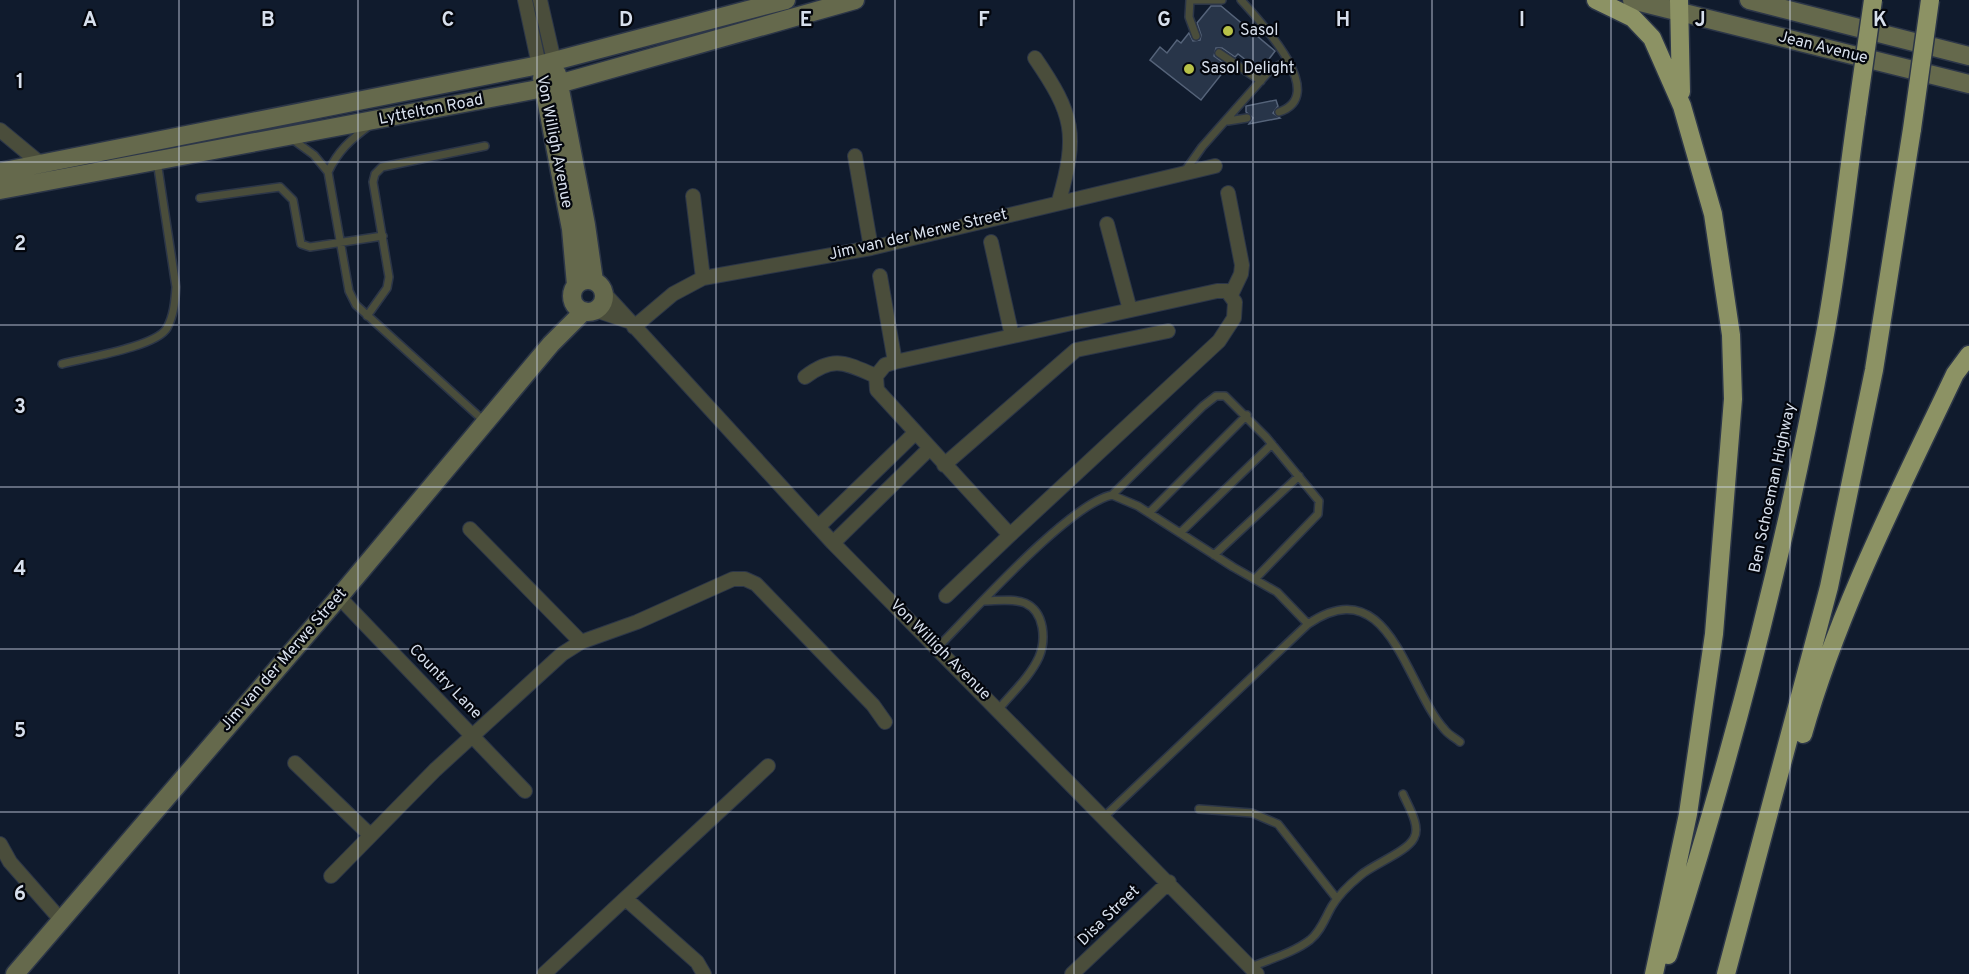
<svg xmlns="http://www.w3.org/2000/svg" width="1969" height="974" font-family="Overpass,sans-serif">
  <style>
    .building { fill: #283549; stroke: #556379; stroke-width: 1.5 }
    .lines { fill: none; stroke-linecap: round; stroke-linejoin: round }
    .lane-casing { stroke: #2c3648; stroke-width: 10 }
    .street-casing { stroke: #2c3648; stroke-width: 16 }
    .secondary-casing { stroke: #2c3648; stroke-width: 21 }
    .highway-casing { stroke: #2c3648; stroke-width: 21 }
    .lane { stroke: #4a4d3b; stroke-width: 7 }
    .street { stroke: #4a4d3b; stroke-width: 14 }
    .secondary { stroke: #65694c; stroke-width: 18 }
    .highway { stroke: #8c9264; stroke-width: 18 }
    .highway-bridge-casing { stroke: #2c3648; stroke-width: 21; stroke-linecap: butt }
    .highway-bridge { stroke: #8c9264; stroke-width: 18 }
    .grid { fill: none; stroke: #d7dfec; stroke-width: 1.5; stroke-opacity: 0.55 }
    .poi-dot { fill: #b7c148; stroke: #03060d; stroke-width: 2 }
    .labels { text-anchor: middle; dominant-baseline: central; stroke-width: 4.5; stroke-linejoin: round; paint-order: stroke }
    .poi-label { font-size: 16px; fill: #d7dfec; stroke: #03060d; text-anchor: start }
    .street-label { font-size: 16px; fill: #d7dfec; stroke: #03060d }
    .grid-label { font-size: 20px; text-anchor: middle; font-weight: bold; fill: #d7dfec; stroke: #03060d; stroke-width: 4.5; stroke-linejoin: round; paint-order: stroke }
  </style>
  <rect width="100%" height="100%" fill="#101b2d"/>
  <path class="building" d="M1211 6H1221L1275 51 1260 71 1238 54 1235 57 1222 48H1216L1214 56 1228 66 1201 100 1150 60 1160 47 1167 53 1177 40 1181 43 1189 33 1193 41 1200 40 1201 35 1197 23Z
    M1276 100 1278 106 1273 113 1280 118 1249 124 1253 118 1246 112V106Z"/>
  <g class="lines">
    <g class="lane-casing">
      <path id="lane" d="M1190 0 1189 17 1196 36
        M1193 0H1222
        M1241 0C1258 19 1331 95 1279 112
        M1219 53 1261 81
        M1228 121 1247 118
        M292 139 314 155 328 172 349 291 356 305 484 421
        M1185 171 1202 147 1271 69 1288 61
        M328 172C338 151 350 140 369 126
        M200 198 280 187 293 200 301 244 310 247 383 236
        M367 316 387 288 389 277 373 182 375 174 382 167 485 146
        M62 364C84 358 156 347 167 328 174 315 175 301 176 287L157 161
        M1112 495 1203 406 1216 396H1225L1266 437 1319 501 1318 514 1255 579
        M1149 513 1247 415
        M1180 533 1272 444
        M1214 555 1299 476
        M983 601C997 601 1013 598 1025 603 1045 612 1046 640 1039 657 1030 677 1011 694 998 710
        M937 648C972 613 1069 504 1112 495L1138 506 1233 567 1277 592 1308 624
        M1199 809 1252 813 1278 824 1337 899
        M1104 817 1308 624C1390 568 1406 688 1445 730 1449 735 1455 738 1460 742
        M1251 967C1270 959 1293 953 1310 940 1321 931 1325 918 1332 906 1339 894 1350 884 1361 875 1374 864 1407 852 1414 838 1421 826 1408 806 1403 794"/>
    </g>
    <g class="street-casing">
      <path id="street" d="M525 0 539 65
        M540 0 554 61
        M1035 58C1074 115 1078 134 1059 201
        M0 130 41 164
        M855 156 871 248
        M1228 193 1242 265 1241 274 1231 295
        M693 196 703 278
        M1107 224 1130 310
        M991 242 1012 336
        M880 276 895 362
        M1217 291H1227L1235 302 1234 318 1219 341 1010 535 877 390 876 376 885 365 895 362Z
        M604 293 833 543 1257 974
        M595 310 628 321
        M634 327 673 294 703 278 871 248 1215 166
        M805 377C834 355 845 363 876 376
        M944 465 1076 350 1168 331
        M818 527 915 433
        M470 529 581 642
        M833 543 929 449
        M946 596 1010 535
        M339 597 525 791
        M295 763 369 834
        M0 844 10 862 61 920
        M331 876 435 770 562 654 581 642 637 622 733 579H745L756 584 873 705 885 722
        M626 899 697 962 704 974
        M544 974 768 766
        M1072 974 1169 882"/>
    </g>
    <g class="secondary-casing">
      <path id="secondary" d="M1632 0 1969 84
        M1749 0 1969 56
        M557 74 586 225 594 281
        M542 78 571 229 576 285
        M0 172 539 65 786 0
        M0 190 544 88 855 0
        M572 296a16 16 0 1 1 32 0a16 16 0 1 1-32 0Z
        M15 974 339 597 551 344 584 311"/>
    </g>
    <g class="highway-casing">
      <path id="highway" d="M1596 0 1633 18 1652 38 1682 106 1713 214 1731 335 1733 399 1714 634 1688 814 1654 974
        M1679 0 1681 92
        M1803 734C1839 608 1899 492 1955 374L1969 355
        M1668 955C1732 755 1785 551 1823 345 1838 268 1846 189 1857 112
        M1726 974 1829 587 1874 370 1912 129"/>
    </g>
    <use href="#lane" class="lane"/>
    <use href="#street" class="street"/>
    <use href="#secondary" class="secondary"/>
    <use href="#highway" class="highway"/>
    <g class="highway-bridge-casing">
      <path id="highway-bridge" d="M1857 112 1873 0
        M1912 129 1930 0"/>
    </g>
    <use href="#highway-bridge" class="highway-bridge"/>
  </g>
  <path class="grid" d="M179 0V974M358 0V974M537 0V974M716 0V974M895 0V974M1074 0V974M1253 0V974M1432 0V974M1611 0V974M1790 0V974M0 162H1969M0 325H1969M0 487H1969M0 649H1969M0 812H1969"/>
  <g class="poi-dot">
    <circle cx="1228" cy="31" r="6"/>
    <circle cx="1189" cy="69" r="6"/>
  </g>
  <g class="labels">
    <g class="poi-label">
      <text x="1240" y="31">Sasol</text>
      <text x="1201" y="69">Sasol Delight</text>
    </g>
    <g class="street-label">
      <text transform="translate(1823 48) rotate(14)">Jean Avenue</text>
      <text transform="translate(431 110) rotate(-11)">Lyttelton Road</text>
      <text transform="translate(554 142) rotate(79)">Von Willigh Avenue</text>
      <text transform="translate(918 235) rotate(-13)">Jim van der Merwe Street</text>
      <text transform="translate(1773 488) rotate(-78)">Ben Schoeman Highway</text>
      <text transform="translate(940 650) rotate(45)">Von Willigh Avenue</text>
      <text transform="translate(284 660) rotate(-49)">Jim van der Merwe Street</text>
      <text transform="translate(445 682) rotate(46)">Country Lane</text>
      <text transform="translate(1109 916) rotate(-44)">Disa Street</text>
    </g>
  </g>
  <g class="grid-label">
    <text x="90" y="26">A</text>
    <text x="268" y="26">B</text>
    <text x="448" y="26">C</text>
    <text x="626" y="26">D</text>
    <text x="806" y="26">E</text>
    <text x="984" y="26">F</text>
    <text x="1164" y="26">G</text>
    <text x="1343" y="26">H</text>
    <text x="1522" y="26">I</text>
    <text x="1700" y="26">J</text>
    <text x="1880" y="26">K</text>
    <text x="20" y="88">1</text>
    <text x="20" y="250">2</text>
    <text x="20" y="413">3</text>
    <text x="20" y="575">4</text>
    <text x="20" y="737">5</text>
    <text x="20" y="900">6</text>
  </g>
</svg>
